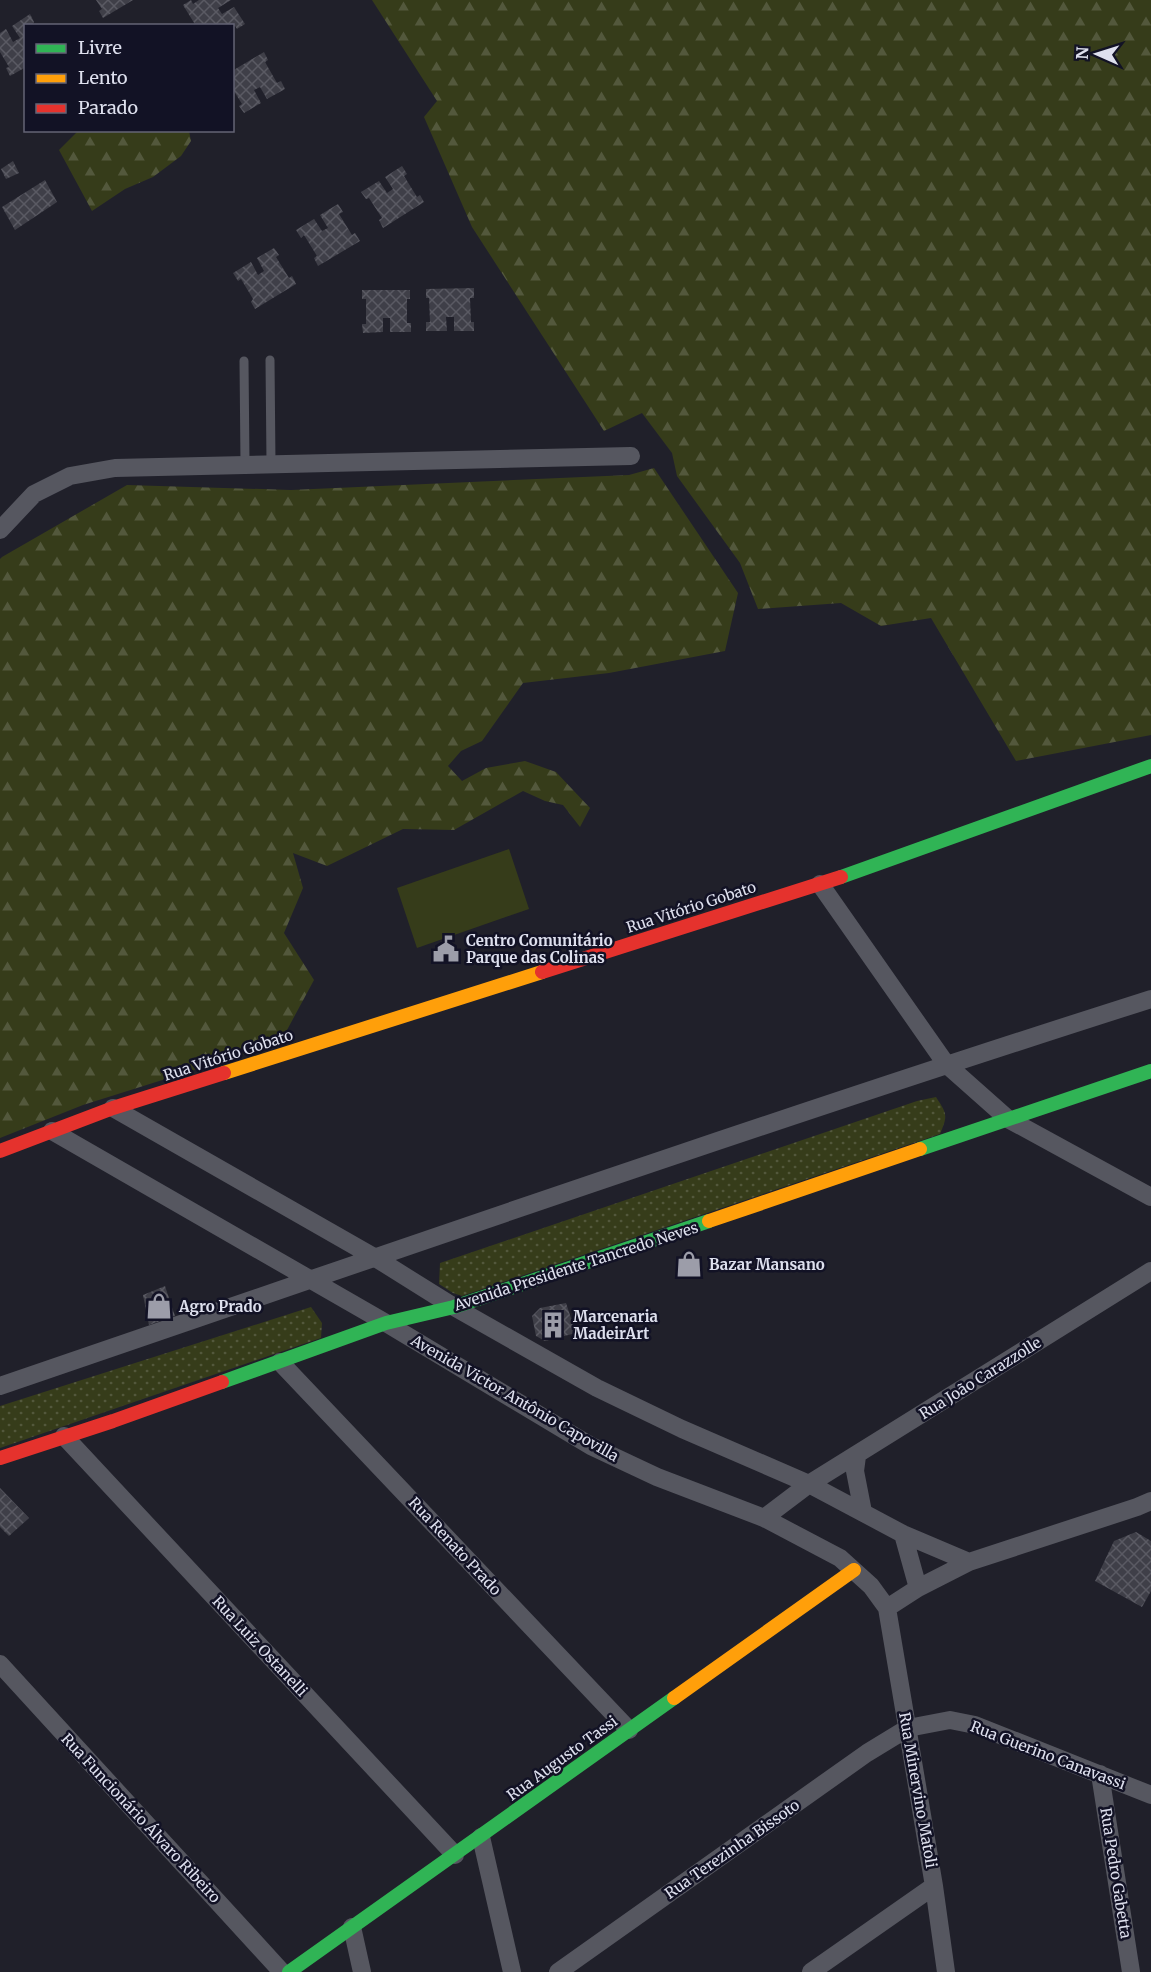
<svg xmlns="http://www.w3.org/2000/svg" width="1151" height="1972" font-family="Merriweather,serif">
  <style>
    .grass { fill: url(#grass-dots) }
    .forest { fill: url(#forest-firs) }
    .pitch { fill: #363c1a }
    .building { fill: url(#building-cross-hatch) }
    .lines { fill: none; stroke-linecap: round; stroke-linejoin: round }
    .lane { stroke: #565760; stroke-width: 9 }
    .street { stroke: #565760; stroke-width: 18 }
    .fast { stroke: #30b455; stroke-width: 14 }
    .slow { stroke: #ff9f0a; stroke-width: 14 }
    .jam { stroke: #e5322d; stroke-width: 14 }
    .labels { text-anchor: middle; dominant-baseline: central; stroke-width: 5; stroke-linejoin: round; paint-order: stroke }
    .street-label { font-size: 15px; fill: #dee0ee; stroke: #121225 }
    .poi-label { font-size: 15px; font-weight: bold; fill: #dee0ee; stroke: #121225; text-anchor: start }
  </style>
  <defs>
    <pattern id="grass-dots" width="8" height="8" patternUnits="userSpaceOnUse" patternTransform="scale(1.5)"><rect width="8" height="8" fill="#363c1a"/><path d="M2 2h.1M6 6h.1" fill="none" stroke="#53583c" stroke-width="1.8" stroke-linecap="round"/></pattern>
    <pattern id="forest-firs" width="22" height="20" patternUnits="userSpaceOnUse" patternTransform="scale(1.5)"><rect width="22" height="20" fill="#363c1a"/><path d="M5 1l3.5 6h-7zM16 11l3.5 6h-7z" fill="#53583c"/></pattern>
    <pattern id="building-cross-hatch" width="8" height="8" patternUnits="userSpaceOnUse" patternTransform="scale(1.5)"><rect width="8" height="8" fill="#3f3f48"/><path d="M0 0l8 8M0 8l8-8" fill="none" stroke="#5a5a63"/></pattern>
  </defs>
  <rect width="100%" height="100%" fill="#20202a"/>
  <path class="grass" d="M936 1097C947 1114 948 1115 940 1134L462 1296 453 1293 439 1284 440 1263 917 1101Z
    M311 1307 322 1323 321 1338 0 1448V1406Z"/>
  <path class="forest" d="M372 0H1151V735L1016 761 931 618 881 626 841 603 758 609 740 563 677 476 672 453 642 413 604 431 472 227 424 117 437 101Z
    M78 131H189L191 141 181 156 153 177 125 189 92 211 59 150Z
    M654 468 738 593 725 651 609 673 523 683 482 741 461 751 448 766 462 781 486 768 525 761 556 772 590 808 580 827 563 805 545 801 523 791 454 830 403 829 327 866 293 853 303 888 284 933 314 980 280 1043 83 1105 0 1138V559L2 557 127 485 291 490 629 475Z"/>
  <path class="pitch" d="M509 849 529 909 417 948 397 888Z"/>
  <path class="building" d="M96 0H133L103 18 99 11 102 9Z
    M191 0 193 4 199 0H231L218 8 222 14 234 7 245 24 237 29 235 26 232 28V26H196L183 5Z
    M30 14 34 22 32 26H26V67L10 76 6 68 9 67 0 52V33L6 29 13 42 20 38 12 26Z
    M264 52 268 60 265 62 277 83 281 81 285 89 267 99 260 87 254 90 261 103 244 113 239 106 242 104 232 88V71Z
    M13 161 19 173 6 179 1 169Z
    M402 166 407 174 404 176 417 197 420 195 424 202 383 228 379 220 382 218 369 198 366 199 361 192 379 181 387 193 393 189 385 177Z
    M45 180 57 202 15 230 2 207Z
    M338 204 343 212 339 214 352 235 355 233 360 241 318 266 314 258 317 256 304 235 301 238 296 230 314 219 322 231 328 228 320 215Z
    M274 248 279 255 276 257 289 278 292 276 296 284 255 309 251 302 253 299 241 279 238 281 233 273 251 262 258 275 264 271 257 258Z
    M474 288V298H470L471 322H474V331H454V317H446L447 331H426V322H430L429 298H426V289Z
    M362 290H410V299H407V323H411V332H390V318H383V332L363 333 362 324H366V299H362Z
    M165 1286 175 1316 149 1325 143 1295Z
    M566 1303 576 1333 545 1341 536 1336 532 1316 540 1308Z
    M0 1488 29 1518 9 1536 0 1527Z
    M1136 1532 1151 1541V1591L1142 1607 1095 1581 1114 1541Z"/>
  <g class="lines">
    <path class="lane" d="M270 360 271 463
      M244 361 245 463"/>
    <path class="street" d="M0 530 34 494 70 476 115 468 631 456
      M820 884 946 1064 1008 1119 1151 1197
      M113 1108 374 1257 454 1307 597 1388 682 1429 809 1484 903 1534 969 1562
      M52 1131 386 1323 591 1446 657 1477 764 1518 840 1558 871 1586 887 1608 918 1588 903 1534
      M280 1362 629 1730
      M0 1386C383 1255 765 1122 1151 999
      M64 1436 455 1855
      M857 1456 855 1471 863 1512
      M764 1518 809 1484 1151 1271
      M918 1588 969 1562 1137 1507 1151 1501
      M887 1608 934 1886 946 1972
      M0 1664 282 1972
      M1100 1774 1131 1972
      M481 1837 512 1972
      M352 1927 362 1972
      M558 1972 867 1753 908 1728 950 1720 975 1725 1151 1795
      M811 1972 934 1886"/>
    <path class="fast" d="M841 877 1151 766
      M920 1149 1151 1071
      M222 1382 386 1323 454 1307 709 1221
      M289 1972 674 1698"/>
    <path class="slow" d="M224 1073 542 972
      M709 1221 920 1149
      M674 1698 854 1570"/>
    <path class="jam" d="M542 972 841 877
      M0 1151 113 1108 224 1073
      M0 1458 113 1421 222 1382"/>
  </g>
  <defs>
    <g id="civic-bare" transform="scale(2.07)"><path d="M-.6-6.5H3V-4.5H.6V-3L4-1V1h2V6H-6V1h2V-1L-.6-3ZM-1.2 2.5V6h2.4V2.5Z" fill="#9c9da9" stroke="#121225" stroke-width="2.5" paint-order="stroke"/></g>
    <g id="shop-bare" transform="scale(2.07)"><path d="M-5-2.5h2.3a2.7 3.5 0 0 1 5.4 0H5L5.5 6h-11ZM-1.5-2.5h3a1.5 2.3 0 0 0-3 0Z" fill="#9c9da9" stroke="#121225" stroke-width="2.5" paint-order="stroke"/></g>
    <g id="building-bare" transform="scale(2.07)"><path d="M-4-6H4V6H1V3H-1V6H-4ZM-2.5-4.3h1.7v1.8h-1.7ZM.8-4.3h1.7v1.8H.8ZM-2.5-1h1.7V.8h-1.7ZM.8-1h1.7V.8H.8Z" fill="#9c9da9" stroke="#121225" stroke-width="2.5" paint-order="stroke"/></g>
  </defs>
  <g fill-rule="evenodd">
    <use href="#civic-bare" x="446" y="949"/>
    <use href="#shop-bare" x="689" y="1264"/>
    <use href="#shop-bare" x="159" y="1306"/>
    <use href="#building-bare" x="553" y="1325"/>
  </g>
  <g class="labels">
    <g class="street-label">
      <text transform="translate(691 907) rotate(-18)">Rua Vitório Gobato</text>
      <text transform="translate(228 1055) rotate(-18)">Rua Vitório Gobato</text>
      <text transform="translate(576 1266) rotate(-18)">Avenida Presidente Tancredo Neves</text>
      <text transform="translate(980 1378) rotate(-32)">Rua João Carazzolle</text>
      <text transform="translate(515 1398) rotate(30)">Avenida Victor Antônio Capovilla</text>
      <text transform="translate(455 1546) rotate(47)">Rua Renato Prado</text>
      <text transform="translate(260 1646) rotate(47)">Rua Luiz Ostanelli</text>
      <text transform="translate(1048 1755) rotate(21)">Rua Guerino Canavassi</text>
      <text transform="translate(562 1758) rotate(-36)">Rua Augusto Tassi</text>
      <text transform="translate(918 1790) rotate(80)">Rua Minervino Matoli</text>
      <text transform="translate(141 1818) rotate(47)">Rua Funcionário Álvaro Ribeiro</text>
      <text transform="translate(732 1849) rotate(-35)">Rua Terezinha Bissoto</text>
      <text transform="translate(1116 1873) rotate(81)">Rua Pedro Gabetta</text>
    </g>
    <g class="poi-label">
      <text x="466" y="940">Centro Comunitário<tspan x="466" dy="17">Parque das Colinas</tspan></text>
      <text x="709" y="1264">Bazar Mansano</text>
      <text x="179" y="1306">Agro Prado</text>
      <text x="573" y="1316">Marcenaria<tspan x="573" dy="17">MadeirArt</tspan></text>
    </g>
  </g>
  <rect x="24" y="24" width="210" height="108" fill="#121225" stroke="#646475" stroke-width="1.5"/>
  <rect x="36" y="44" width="30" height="9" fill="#30b455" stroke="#646475" stroke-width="1.5"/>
  <text x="78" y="54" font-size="18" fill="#dee0ee">Livre</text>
  <rect x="36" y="74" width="30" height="9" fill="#ff9f0a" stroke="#646475" stroke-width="1.5"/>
  <text x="78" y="84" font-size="18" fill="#dee0ee">Lento</text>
  <rect x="36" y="104" width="30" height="9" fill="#e5322d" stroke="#646475" stroke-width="1.5"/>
  <text x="78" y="114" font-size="18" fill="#dee0ee">Parado</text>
  <g transform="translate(1097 54) rotate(273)" stroke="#121225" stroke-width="4.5" paint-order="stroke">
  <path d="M0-4.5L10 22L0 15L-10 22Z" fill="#dee0ee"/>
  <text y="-9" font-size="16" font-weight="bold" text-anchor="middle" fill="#dee0ee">N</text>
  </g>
</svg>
